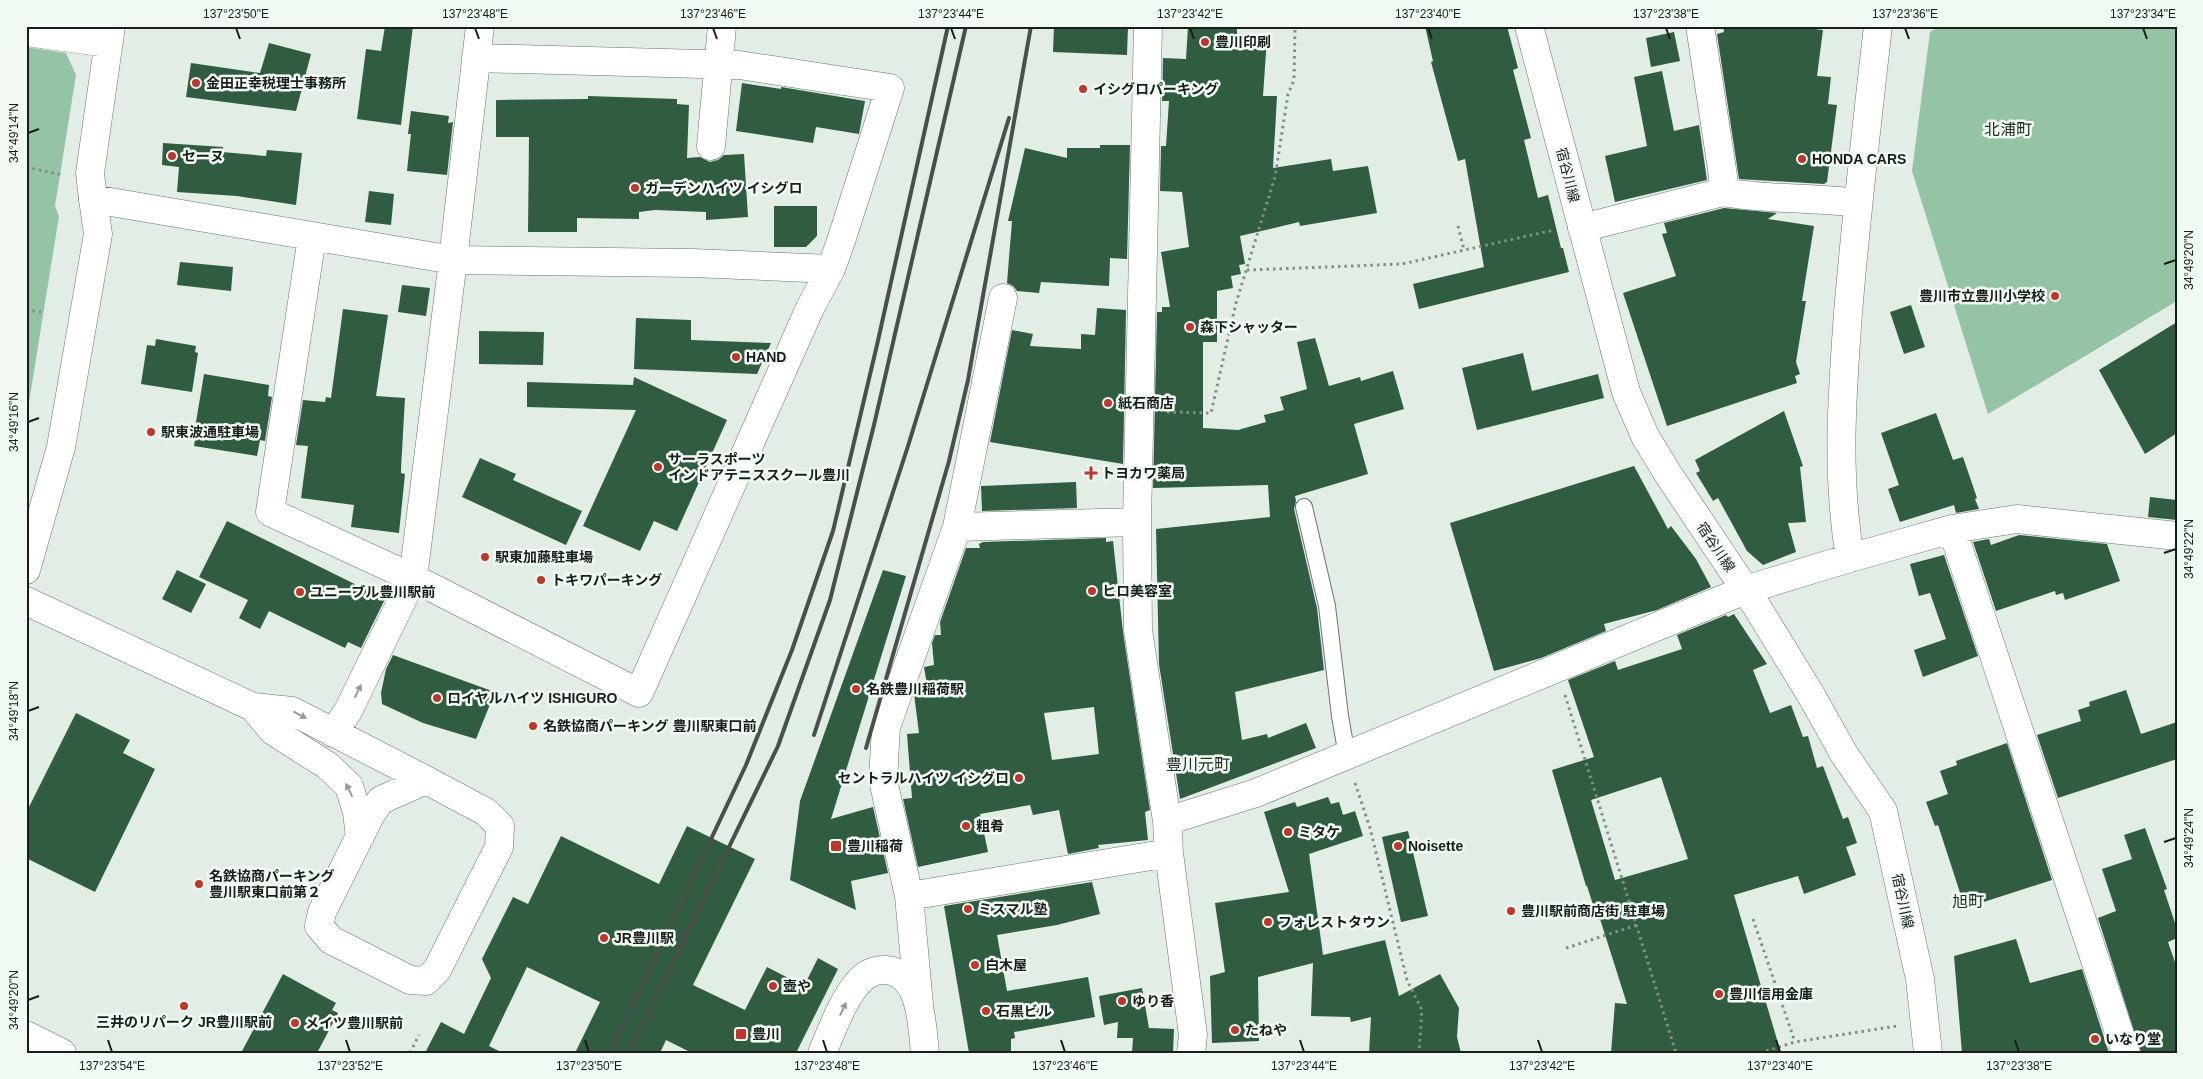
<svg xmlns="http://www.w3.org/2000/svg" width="2203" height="1079" font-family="Arial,'Noto Sans JP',sans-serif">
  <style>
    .green { fill: #95c3a5 }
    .building { fill: #305c42; fill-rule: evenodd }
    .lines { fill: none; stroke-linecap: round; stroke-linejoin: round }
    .service-casing { stroke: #6b746e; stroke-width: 18 }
    .minor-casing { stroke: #6b746e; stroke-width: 29 }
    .tertiary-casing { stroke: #6b746e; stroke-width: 29 }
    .secondary-casing { stroke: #6b746e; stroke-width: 29 }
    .path { stroke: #858d88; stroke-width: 3; stroke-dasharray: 2.5 4; stroke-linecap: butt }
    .service { stroke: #fff; stroke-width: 16 }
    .minor { stroke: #fff; stroke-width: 28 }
    .tertiary { stroke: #fff; stroke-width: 28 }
    .secondary { stroke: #fff; stroke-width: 28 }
    .rail { stroke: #494f4b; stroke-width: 4 }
    .oneway { fill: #989a98 }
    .ticks { fill: none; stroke: #1a1e1b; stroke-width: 2 }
    .poi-dot { fill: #c2352d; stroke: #f0faf3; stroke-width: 2 }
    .labels { text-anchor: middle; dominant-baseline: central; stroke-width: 5; stroke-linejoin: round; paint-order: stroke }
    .poi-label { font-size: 14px; font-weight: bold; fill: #1a1e1b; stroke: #f0faf3; text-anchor: start }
    .street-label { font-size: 14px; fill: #1a1e1b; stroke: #f0faf3 }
    .quarter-label { font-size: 16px; fill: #252d27; stroke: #f0faf3 }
    .neatline { fill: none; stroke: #1a1e1b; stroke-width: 2 }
    .ticks-label { font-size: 12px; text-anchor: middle; fill: #1a1e1b }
  </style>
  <rect width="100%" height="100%" fill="#e2ede6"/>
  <path class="green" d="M1941 26H2177V301L1988 414 1912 171 1930 32Z
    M26 47 66 53 76 75 55 206 59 216 26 421Z"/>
  <path class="building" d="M385 26H413L401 125 357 119 366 49 381 51Z
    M1054 26H1128L1127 55 1053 52Z
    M1188 26H1237V37L1267 38 1263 96H1277L1273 168 1331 159 1333 171 1368 166 1377 213 1300 226 1299 222 1240 236 1245 264 1239 265 1241 274 1231 276 1233 288 1217 291V342H1203V428L1238 430 1266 422 1264 415 1284 410 1280 397 1307 389 1297 342 1315 338 1329 386 1360 377 1361 381 1393 371 1404 409 1354 424 1368 474 1295 496 1296 501 1294 509 1317 608 1324 670 1235 692 1242 740 1267 734 1268 738 1306 723 1316 748 1180 799 1159 664 1156 529 1270 517 1268 485 1153 488 1157 312H1162V307H1170L1161 252 1189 247 1182 192 1160 191 1161 146H1166L1169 101H1162L1163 58 1186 59Z
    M1425 26H1507L1518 68 1513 70 1531 138 1524 140 1538 198 1548 195 1561 248H1563L1569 272 1419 309 1413 284 1484 267 1465 159 1458 161 1431 62 1433 61Z
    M1723 26H1792L1823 30 1817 76 1831 77 1828 104 1837 105 1827 182 1824 184 1739 179 1717 34 1724 32Z
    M1674 32 1680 61 1651 67 1646 38Z
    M269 43 311 54 296 111 186 97 191 63 260 73Z
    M1662 71 1674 131 1699 125 1707 180 1615 202 1605 156 1647 146 1634 77Z
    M742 83 781 89V87L865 101 859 134 816 127 813 143 736 131Z
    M588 96 677 99V104L689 105 687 158 700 157 710 162 718 160 724 155 744 154 748 217 706 220V212L655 210 639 212V219L577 218V232H528L529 137H496V100L588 99Z
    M411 111 449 116 448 123 453 122 447 175 407 171 411 134H408Z
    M163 143 223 147 222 152 266 156 267 150 302 153 296 205 237 196 177 192 179 167 162 165Z
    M1100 145H1130L1127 259 1110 258 1109 286 1041 282 1039 293 1017 291 1013 286 1007 283 1012 221H1008L1025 148 1067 158V148H1100Z
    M369 191 394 194 391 225 365 222Z
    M774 206H817V236L806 247H774Z
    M1724 208 1777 213 1768 219 1814 226 1802 301H1806L1796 362 1800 374 1795 376 1797 383 1667 426 1623 293 1676 276 1662 234 1667 233 1664 223Z
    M180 262 233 267 231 291 177 285Z
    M402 285 430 288 426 316 398 312Z
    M1911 305 1925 347 1904 354 1890 312Z
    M1097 308 1126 310 1123 464 990 442 1012 330 1033 334 1030 346 1081 349V334L1095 335Z
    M343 309 388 315 376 396 405 398 401 469V473L405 474 399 533 351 527 354 505 301 498 308 446 296 445 303 400 325 402 326 397 331 398Z
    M636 318 691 320V340L771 343 757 374 634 369Z
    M2177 322V433L2145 454 2099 370Z
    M479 331 544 332 543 365 479 364Z
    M156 339 196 346 195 352 198 353 192 392 141 384 147 345 155 346Z
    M1523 353 1532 391 1598 374 1604 398 1477 430 1462 368Z
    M204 374 269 385 268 396 272 397 265 441 260 440 257 456 194 446 196 434H194Z
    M634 377 727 420 677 531 654 521 640 551 583 526 636 410 527 407V382L633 385Z
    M1784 411 1803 466 1800 467 1806 522 1788 523 1796 552 1763 565 1747 551 1718 498 1713 501 1696 473 1700 471 1695 460Z
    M1936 413 1953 460 1963 457 1977 498 1975 499 1979 509 1956 513 1954 505 1900 522 1888 489 1899 485 1881 433Z
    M480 458 516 474 513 480 582 511 566 545 462 497Z
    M1634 466 1668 529 1671 526 1696 559 1711 587 1657 610 1604 624 1606 631 1541 658 1494 671 1450 523Z
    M1076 482 1077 508 982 511 981 486Z
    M2150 497 2177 500V520L2148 517Z
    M227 521 385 599 361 648 348 642 345 648 269 611 260 629 239 618 248 600 199 577Z
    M2019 535 2107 544 2120 581 2065 600 2063 593 2056 595 2055 591 1996 611 1973 542 1989 539 1991 545Z
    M1106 538V542L1113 541 1123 632 1150 810 1145 812 1148 840 1098 845 1099 848 1068 854 1059 810 1033 815 1030 805 980 814 988 852 918 867 903 799 912 798 907 734 919 733 914 694 915 692 928 691 924 667 934 665 932 643 935 635H941L940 622 966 548H980L979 544 983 542ZM1094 707 1099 754 1052 760 1044 713Z
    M1944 555 1978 656 1923 677 1914 650 1946 639 1930 593 1919 596 1910 564Z
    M177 570 206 584 191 613 162 599Z
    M883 570 906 576 831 819 873 807 888 873 851 881 856 910 790 880 800 801Z
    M1734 614 1767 664 1753 670 1770 713 1791 705 1803 737 1808 736 1817 768 1823 766 1843 819 1848 817 1857 843 1846 847 1856 875 1804 894 1798 876 1734 895 1781 1053H1611L1615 1003 1627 1004 1600 919 1598 920 1587 886H1586L1552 770 1594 757 1568 680 1615 661 1618 670 1682 649 1677 635 1726 615 1728 617ZM1661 777 1688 859 1615 880 1591 800Z
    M393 655 492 691 491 702 476 739 423 723 382 704 381 693 386 669Z
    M2126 690 2141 734 2177 722V759L2058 798 2037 735 2081 721 2078 710 2090 706 2089 702Z
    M76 713 130 740 123 753 155 769 95 892 26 858V813Z
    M2007 743 2052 880 1965 908 1938 825 1935 826 1926 802 1948 794 1940 771 1957 765 1956 761Z
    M1328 797 1331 804 1339 802 1343 815 1355 811 1363 836 1309 854 1323 955 1385 940 1399 996 1440 974 1459 1008 1457 1037 1461 1053H1369L1371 1017 1351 1022 1350 1017 1311 1016 1313 963 1258 977 1259 1041 1212 1043 1210 976 1225 972 1215 903 1289 892 1264 812 1295 802 1297 807Z
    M687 826 755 859 693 985 745 1010 767 967 804 986 818 958 838 969 796 1053H692L666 1040 660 1053H575L600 1002 527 967 489 1046 503 1053H425L441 1022 464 1034 491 978 482 959 513 897 528 904 561 836 659 884Z
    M2145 828 2167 889 2164 890 2177 929V938L2168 942 2177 968V1053H2141L2098 918 2116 911 2102 869 2132 859 2124 835Z
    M1408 831 1428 916 1401 922 1382 837Z
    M1092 882 1100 914 1057 925 997 935 1007 991 1088 977 1095 1017 1014 1032 1015 1038 1011 1039V1053H969L944 906Z
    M2016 939 2030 983 2082 969 2109 1053H1962L1954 956Z
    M283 974 336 1003 332 1010 338 1013 325 1038 317 1053H241Z
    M1142 988 1149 1028 1174 1029 1173 1053H1132L1133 1038H1117L1118 1022 1104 1025 1099 996Z"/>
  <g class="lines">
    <g class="service-casing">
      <path id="service" d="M1304 507 1327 606 1340 716 1347 756"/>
    </g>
    <g class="minor-casing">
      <path id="minor" d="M111 26 90 173 93 199 453 260 692 263 831 269
        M1148 26 1137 522 1138 630 1167 821 1169 853 1193 1035 1191 1053
        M1700 26 1723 176V192
        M26 32 108 43
        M711 146 722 26
        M1582 228 1723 192C1767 200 1812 197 1857 203
        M312 237 270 512 413 578 639 693 810 308 831 269 841 241 890 88 739 65 476 58
        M957 527 1137 522
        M1952 529 2126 1053
        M1850 558C1836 474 1842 396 1848 313 1856 217 1867 122 1878 26
        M26 601 253 707 292 711 426 780
        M253 707 273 731 328 766 349 786 357 812 360 837
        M333 733 348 711 413 578 453 260 480 26
        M426 780 486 812 500 826 499 847 437 970 426 981 410 980 331 940 319 926 322 912 371 814 381 800Z
        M1167 821 1256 793 1745 590 1850 558 1952 529 2017 519 2177 536
        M909 896 1169 853
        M919 1005 909 896 883 780 886 727 957 527 1003 298
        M26 1035 62 1053
        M822 1053C832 1031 841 1003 857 984 864 975 874 969 886 970 922 973 922 1026 925 1053"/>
    </g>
    <g class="tertiary-casing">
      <path id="tertiary" d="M26 570 61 447 98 234 93 199"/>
    </g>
    <g class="secondary-casing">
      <path id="secondary" d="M1529 26 1626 392 1645 436 1668 474 1757 607 1811 695 1844 754 1883 811 1920 979 1928 1053"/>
    </g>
    <path class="path" d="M26 167 62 175
      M1458 226 1464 250
      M1247 270 1402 264 1554 230
      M26 310 41 312
      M1167 412 1211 413 1236 303 1275 177 1288 94 1294 80 1295 26
      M1565 695 1676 1053
      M1355 783 1370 828 1407 980 1422 1010 1419 1053
      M1753 919 1795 1042
      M1566 948 1637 925
      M410 1053 419 1035
      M1760 1053 1795 1042 1897 1026"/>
    <use href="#service" class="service"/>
    <use href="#minor" class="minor"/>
    <use href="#tertiary" class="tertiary"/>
    <use href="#secondary" class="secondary"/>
    <path class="rail" d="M814 735 908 446 1009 118
      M866 748 949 461 968 380 1031 26
      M610 1053 746 765 792 650 833 531 877 345 948 26
      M629 1053 778 746 830 600 874 425 966 26"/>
  </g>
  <defs><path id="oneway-solid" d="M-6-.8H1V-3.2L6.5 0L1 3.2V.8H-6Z" transform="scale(1.25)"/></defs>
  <g class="oneway">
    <use href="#oneway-solid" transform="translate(358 691) rotate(-64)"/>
    <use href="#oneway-solid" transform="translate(300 715) rotate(28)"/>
    <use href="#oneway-solid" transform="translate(349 790) rotate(-116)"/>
    <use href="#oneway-solid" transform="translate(843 1009) rotate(-65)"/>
  </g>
  <path class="ticks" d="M236 28 240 39M475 28 479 39M713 28 717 39M951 28 955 39M1190 28 1194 39M1428 28 1432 39M1666 28 1670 39M1905 28 1909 39M2143 28 2147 39M28 133 39 129M2164 264 2176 260M28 422 39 418M2164 553 2176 549M28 711 39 707M2164 842 2176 838M28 1000 39 996M108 1040 112 1052M346 1040 350 1052M585 1040 589 1052M823 1040 827 1052M1061 1040 1065 1052M1300 1040 1304 1052M1538 1040 1542 1052M1776 1040 1780 1052M2015 1040 2019 1052"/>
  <g class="poi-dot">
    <circle cx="1205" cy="42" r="5"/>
    <circle cx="196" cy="83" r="5"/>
    <circle cx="1083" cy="89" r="5"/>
    <circle cx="172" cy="156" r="5"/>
    <circle cx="1802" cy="159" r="5"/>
    <circle cx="635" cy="188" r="5"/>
    <circle cx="2055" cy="296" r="5"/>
    <circle cx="1190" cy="327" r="5"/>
    <circle cx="736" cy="357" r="5"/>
    <circle cx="1108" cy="403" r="5"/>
    <circle cx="151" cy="432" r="5"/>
    <circle cx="658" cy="467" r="5"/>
    <path d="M1088.5 465.5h5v5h5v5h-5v5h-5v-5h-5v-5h5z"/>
    <circle cx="485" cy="557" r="5"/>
    <circle cx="541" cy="580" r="5"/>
    <circle cx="1092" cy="591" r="5"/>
    <circle cx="300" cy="592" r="5"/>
    <circle cx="856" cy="689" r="5"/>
    <circle cx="437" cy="698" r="5"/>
    <circle cx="533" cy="726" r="5"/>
    <circle cx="1019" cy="778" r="5"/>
    <circle cx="966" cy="826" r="5"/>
    <circle cx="1288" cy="832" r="5"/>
    <rect x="830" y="840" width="12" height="12" rx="2.5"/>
    <circle cx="1398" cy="846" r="5"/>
    <circle cx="199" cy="884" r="5"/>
    <circle cx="968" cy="909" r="5"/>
    <circle cx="1511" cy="911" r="5"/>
    <circle cx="1268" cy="922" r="5"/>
    <circle cx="604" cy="938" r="5"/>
    <circle cx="975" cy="965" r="5"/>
    <circle cx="773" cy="986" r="5"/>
    <circle cx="1719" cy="994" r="5"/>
    <circle cx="1122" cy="1001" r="5"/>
    <circle cx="184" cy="1006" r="5"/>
    <circle cx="986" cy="1011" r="5"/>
    <circle cx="295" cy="1023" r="5"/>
    <circle cx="1235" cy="1030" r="5"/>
    <rect x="735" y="1028" width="12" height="12" rx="2.5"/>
    <circle cx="2095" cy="1039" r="5"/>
  </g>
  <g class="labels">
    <g class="poi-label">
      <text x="1215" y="42">豊川印刷</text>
      <text x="206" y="83">金田正幸税理士事務所</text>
      <text x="1093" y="89">イシグロパーキング</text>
      <text x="182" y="156">セーヌ</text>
      <text x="1812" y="159">HONDA CARS</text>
      <text x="645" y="188">ガーデンハイツ イシグロ</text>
      <text x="2045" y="296" text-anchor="end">豊川市立豊川小学校</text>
      <text x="1200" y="327">森下シャッター</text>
      <text x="746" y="357">HAND</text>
      <text x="1118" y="403">紙石商店</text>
      <text x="161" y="432">駅東波通駐車場</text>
      <text x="668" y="459">サーラスポーツ<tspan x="668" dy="16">インドアテニススクール豊川</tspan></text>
      <text x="1101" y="473">トヨカワ薬局</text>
      <text x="495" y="557">駅東加藤駐車場</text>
      <text x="551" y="580">トキワパーキング</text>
      <text x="1102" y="591">ヒロ美容室</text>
      <text x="310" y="592">ユニーブル豊川駅前</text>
      <text x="866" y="689">名鉄豊川稲荷駅</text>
      <text x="447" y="698">ロイヤルハイツ ISHIGURO</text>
      <text x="543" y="726">名鉄協商パーキング 豊川駅東口前</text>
      <text x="1009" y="778" text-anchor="end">セントラルハイツ イシグロ</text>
      <text x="976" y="826">粗肴</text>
      <text x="1298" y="832">ミタケ</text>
      <text x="847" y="846">豊川稲荷</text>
      <text x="1408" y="846">Noisette</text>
      <text x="209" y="876">名鉄協商パーキング<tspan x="209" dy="16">豊川駅東口前第２</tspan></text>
      <text x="978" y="909">ミスマル塾</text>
      <text x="1521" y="911">豊川駅前商店街 駐車場</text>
      <text x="1278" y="922">フォレストタウン</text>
      <text x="614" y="938">JR豊川駅</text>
      <text x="985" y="965">白木屋</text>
      <text x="783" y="986">壺や</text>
      <text x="1729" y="994">豊川信用金庫</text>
      <text x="1132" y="1001">ゆり香</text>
      <text x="996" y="1011">石黒ビル</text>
      <text x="184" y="1022" text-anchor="middle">三井のリパーク JR豊川駅前</text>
      <text x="305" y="1023">メイツ豊川駅前</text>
      <text x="1245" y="1030">たねや</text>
      <text x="752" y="1034">豊川</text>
      <text x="2105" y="1039">いなり堂</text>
    </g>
    <g class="street-label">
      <text transform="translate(1568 175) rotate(76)">宿谷川線</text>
      <text transform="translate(1716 547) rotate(56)">宿谷川線</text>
      <text transform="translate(1903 901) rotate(78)">宿谷川線</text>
    </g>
    <g class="quarter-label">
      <text x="2008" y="129">北浦町</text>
      <text x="1198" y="764">豊川元町</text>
      <text x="1968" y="901">旭町</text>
    </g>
  </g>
  <rect width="2203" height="1079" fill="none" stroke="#f0faf3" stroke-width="55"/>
  <rect x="28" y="28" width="2148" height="1024" class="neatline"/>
  <g class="ticks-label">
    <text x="236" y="18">137°23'50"E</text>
    <text x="475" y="18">137°23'48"E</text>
    <text x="713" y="18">137°23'46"E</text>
    <text x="951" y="18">137°23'44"E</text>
    <text x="1190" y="18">137°23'42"E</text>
    <text x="1428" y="18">137°23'40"E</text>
    <text x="1666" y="18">137°23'38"E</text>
    <text x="1905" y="18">137°23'36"E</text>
    <text x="2143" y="18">137°23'34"E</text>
    <text transform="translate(14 133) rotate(-90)" y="4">34°49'14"N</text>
    <text transform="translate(2189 260) rotate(-90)" y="4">34°49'20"N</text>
    <text transform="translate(14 422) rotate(-90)" y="4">34°49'16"N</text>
    <text transform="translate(2189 549) rotate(-90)" y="4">34°49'22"N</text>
    <text transform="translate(14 711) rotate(-90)" y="4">34°49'18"N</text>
    <text transform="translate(2189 838) rotate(-90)" y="4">34°49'24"N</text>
    <text transform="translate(14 1000) rotate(-90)" y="4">34°49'20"N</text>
    <text x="112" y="1070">137°23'54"E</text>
    <text x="350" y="1070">137°23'52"E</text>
    <text x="589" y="1070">137°23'50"E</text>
    <text x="827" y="1070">137°23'48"E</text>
    <text x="1065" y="1070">137°23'46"E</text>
    <text x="1304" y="1070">137°23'44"E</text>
    <text x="1542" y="1070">137°23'42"E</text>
    <text x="1780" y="1070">137°23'40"E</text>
    <text x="2019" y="1070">137°23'38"E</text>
  </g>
</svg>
